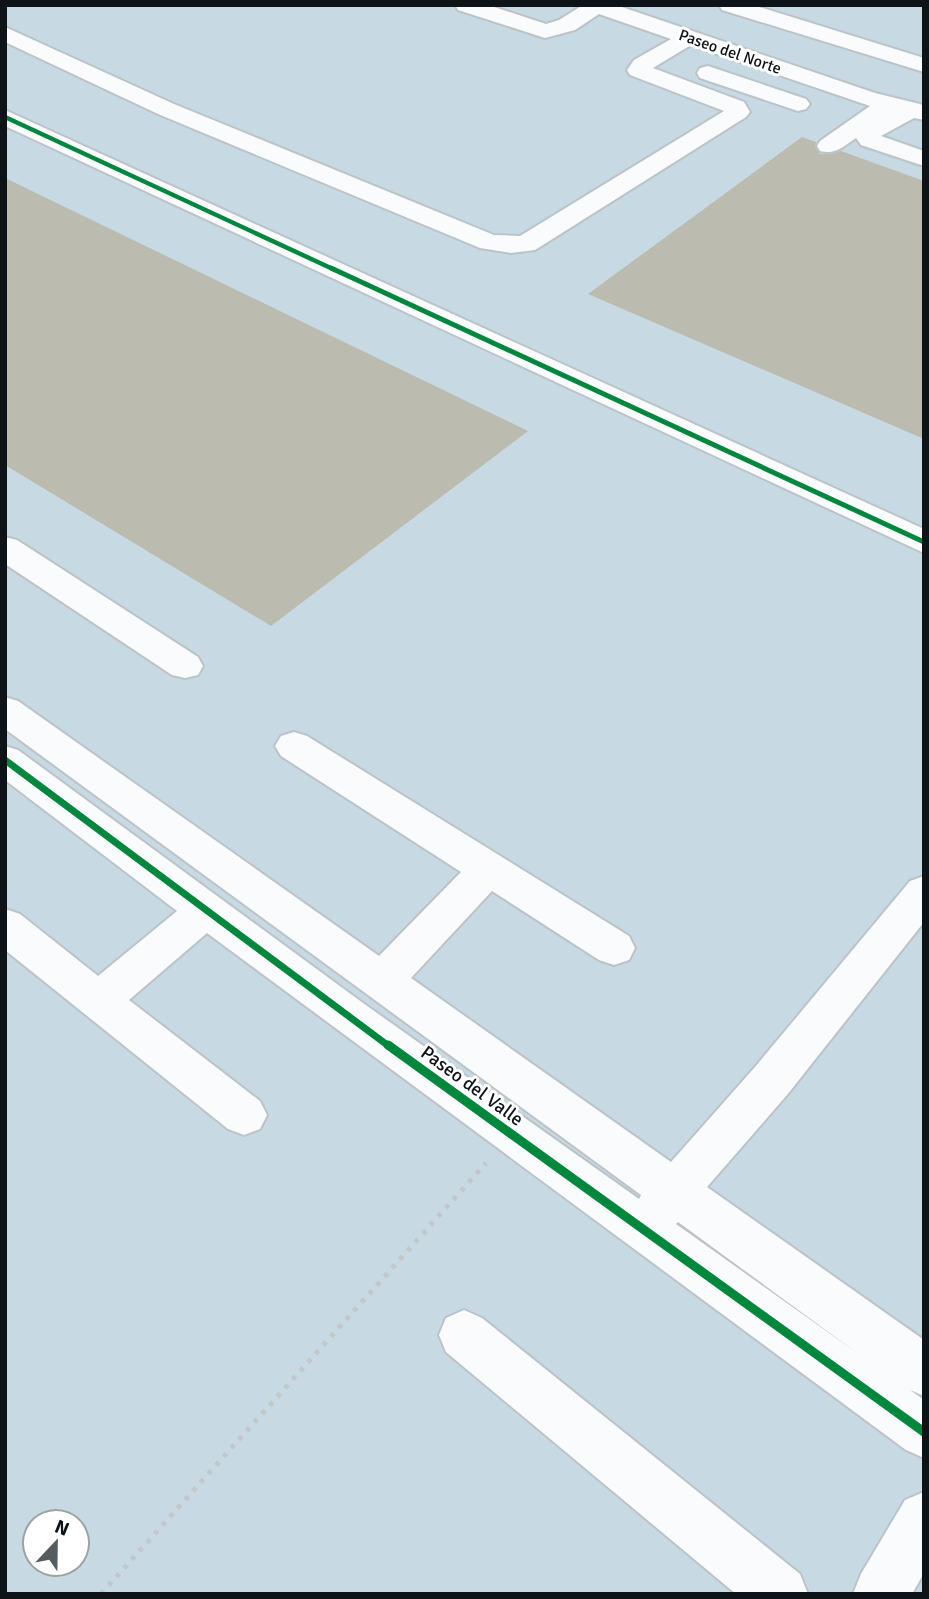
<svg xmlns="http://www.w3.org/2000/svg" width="929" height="1599" font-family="Signika,sans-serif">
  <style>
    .built { fill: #c7dae3; fill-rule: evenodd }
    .building { fill: #bbbbb0 }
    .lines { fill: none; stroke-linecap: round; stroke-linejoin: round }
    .minor-casing { stroke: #bbc3c8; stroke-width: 4 }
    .path { stroke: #c4c7c9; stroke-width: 5; stroke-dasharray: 4.5 7; stroke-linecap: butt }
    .minor { fill: #fafbfc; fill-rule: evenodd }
    .cycleway-far3-casing { stroke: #fff; stroke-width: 7 }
    .cycleway-far2-casing { stroke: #fff; stroke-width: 9 }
    .cycleway-far1-casing { stroke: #fff; stroke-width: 11 }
    .cycleway-casing { stroke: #fff; stroke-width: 13 }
    .cycleway-far3 { stroke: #00873e; stroke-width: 4.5 }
    .cycleway-far2 { stroke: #00873e; stroke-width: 5 }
    .cycleway-far1 { stroke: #00873e; stroke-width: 7 }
    .cycleway { stroke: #00873e; stroke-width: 9 }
    .labels { text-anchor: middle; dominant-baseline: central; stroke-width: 6; stroke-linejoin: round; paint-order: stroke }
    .far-street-label { font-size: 16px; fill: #0d1316; stroke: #fff }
    .street-label { font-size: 19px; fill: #0d1316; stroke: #fff }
  </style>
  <rect width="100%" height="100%" fill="#dce6ec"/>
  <path class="built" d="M5 5H924V1594H5ZM35 1522H77V1564H35Z"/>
  <path class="building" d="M802 137 816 142 815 147 820 154H831L841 151 924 181V439L588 294Z
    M5 178 528 431 271 626 5 465Z"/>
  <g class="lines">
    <g class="minor-casing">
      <path id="minor" d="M455 5H488L546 24 559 20 583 5H616L875 93 920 104 924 106V120L914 118 881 136 924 151V166L861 145 856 138C844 146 836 155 820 151L817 146 820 141 870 106 691 45 653 68 744 102 750 112 746 117 535 250 511 253 480 248 158 114 5 42V27L174 104 494 235 520 236 724 111 630 75 627 70 634 60 671 39 599 14 575 30 545 38 458 10Z
        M719 5H753L924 58V72L722 10Z
        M708 66 806 99 810 104 806 109 798 111 700 78 697 73 700 68Z
        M5 110 924 529V553L5 126Z
        M5 537 17 540 198 657 203 666 198 675 185 678 172 675 5 564Z
        M5 697 18 701 379 956 461 872 281 756 275 746 281 736 294 732 307 736 629 936 635 948 629 960 614 965 599 960 492 891 411 978 671 1162 755 1067 910 881 924 876V922L787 1095 707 1187 924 1340V1396L910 1390 924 1400V1458L906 1450 207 933 129 1000 260 1101 267 1115 260 1129 244 1135 228 1129 5 950V909L20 914 98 976 177 911 5 780V746L18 750 363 1003 639 1199 641 1195 5 729ZM678 1222 860 1355 676 1224Z
        M464 1310 482 1318 800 1574 808 1594H736L446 1352 439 1335 446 1318Z
        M924 1492V1573L912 1594H853L861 1574 905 1500Z"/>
    </g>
    <path class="path" d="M101 1594 486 1163"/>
    <use href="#minor" class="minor"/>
    <g class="cycleway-far3-casing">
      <path id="cycleway-far3" d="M5 117 335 270"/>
    </g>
    <g class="cycleway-far2-casing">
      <path id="cycleway-far2" d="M331 268 924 542"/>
    </g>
    <g class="cycleway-far1-casing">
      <path id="cycleway-far1" d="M5 760 390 1047"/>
    </g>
    <g class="cycleway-casing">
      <path id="cycleway" d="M388 1045 924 1432"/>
    </g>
    <use href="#cycleway-far3" class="cycleway-far3"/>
    <use href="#cycleway-far2" class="cycleway-far2"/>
    <use href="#cycleway-far1" class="cycleway-far1"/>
    <use href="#cycleway" class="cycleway"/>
  </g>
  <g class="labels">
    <g class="far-street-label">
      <text transform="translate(730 52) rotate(19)">Paseo del Norte</text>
    </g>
    <g class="street-label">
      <text transform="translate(472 1086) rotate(36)">Paseo del Valle</text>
    </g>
  </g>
  <rect width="929" height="1599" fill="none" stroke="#0d1316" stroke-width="14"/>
  <g transform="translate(56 1543) rotate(22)"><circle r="33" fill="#ffffff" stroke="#9ea1a2" stroke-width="2"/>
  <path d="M0-5L12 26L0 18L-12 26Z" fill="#555d61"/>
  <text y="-10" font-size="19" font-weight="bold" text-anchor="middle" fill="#0d1316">N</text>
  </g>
</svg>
